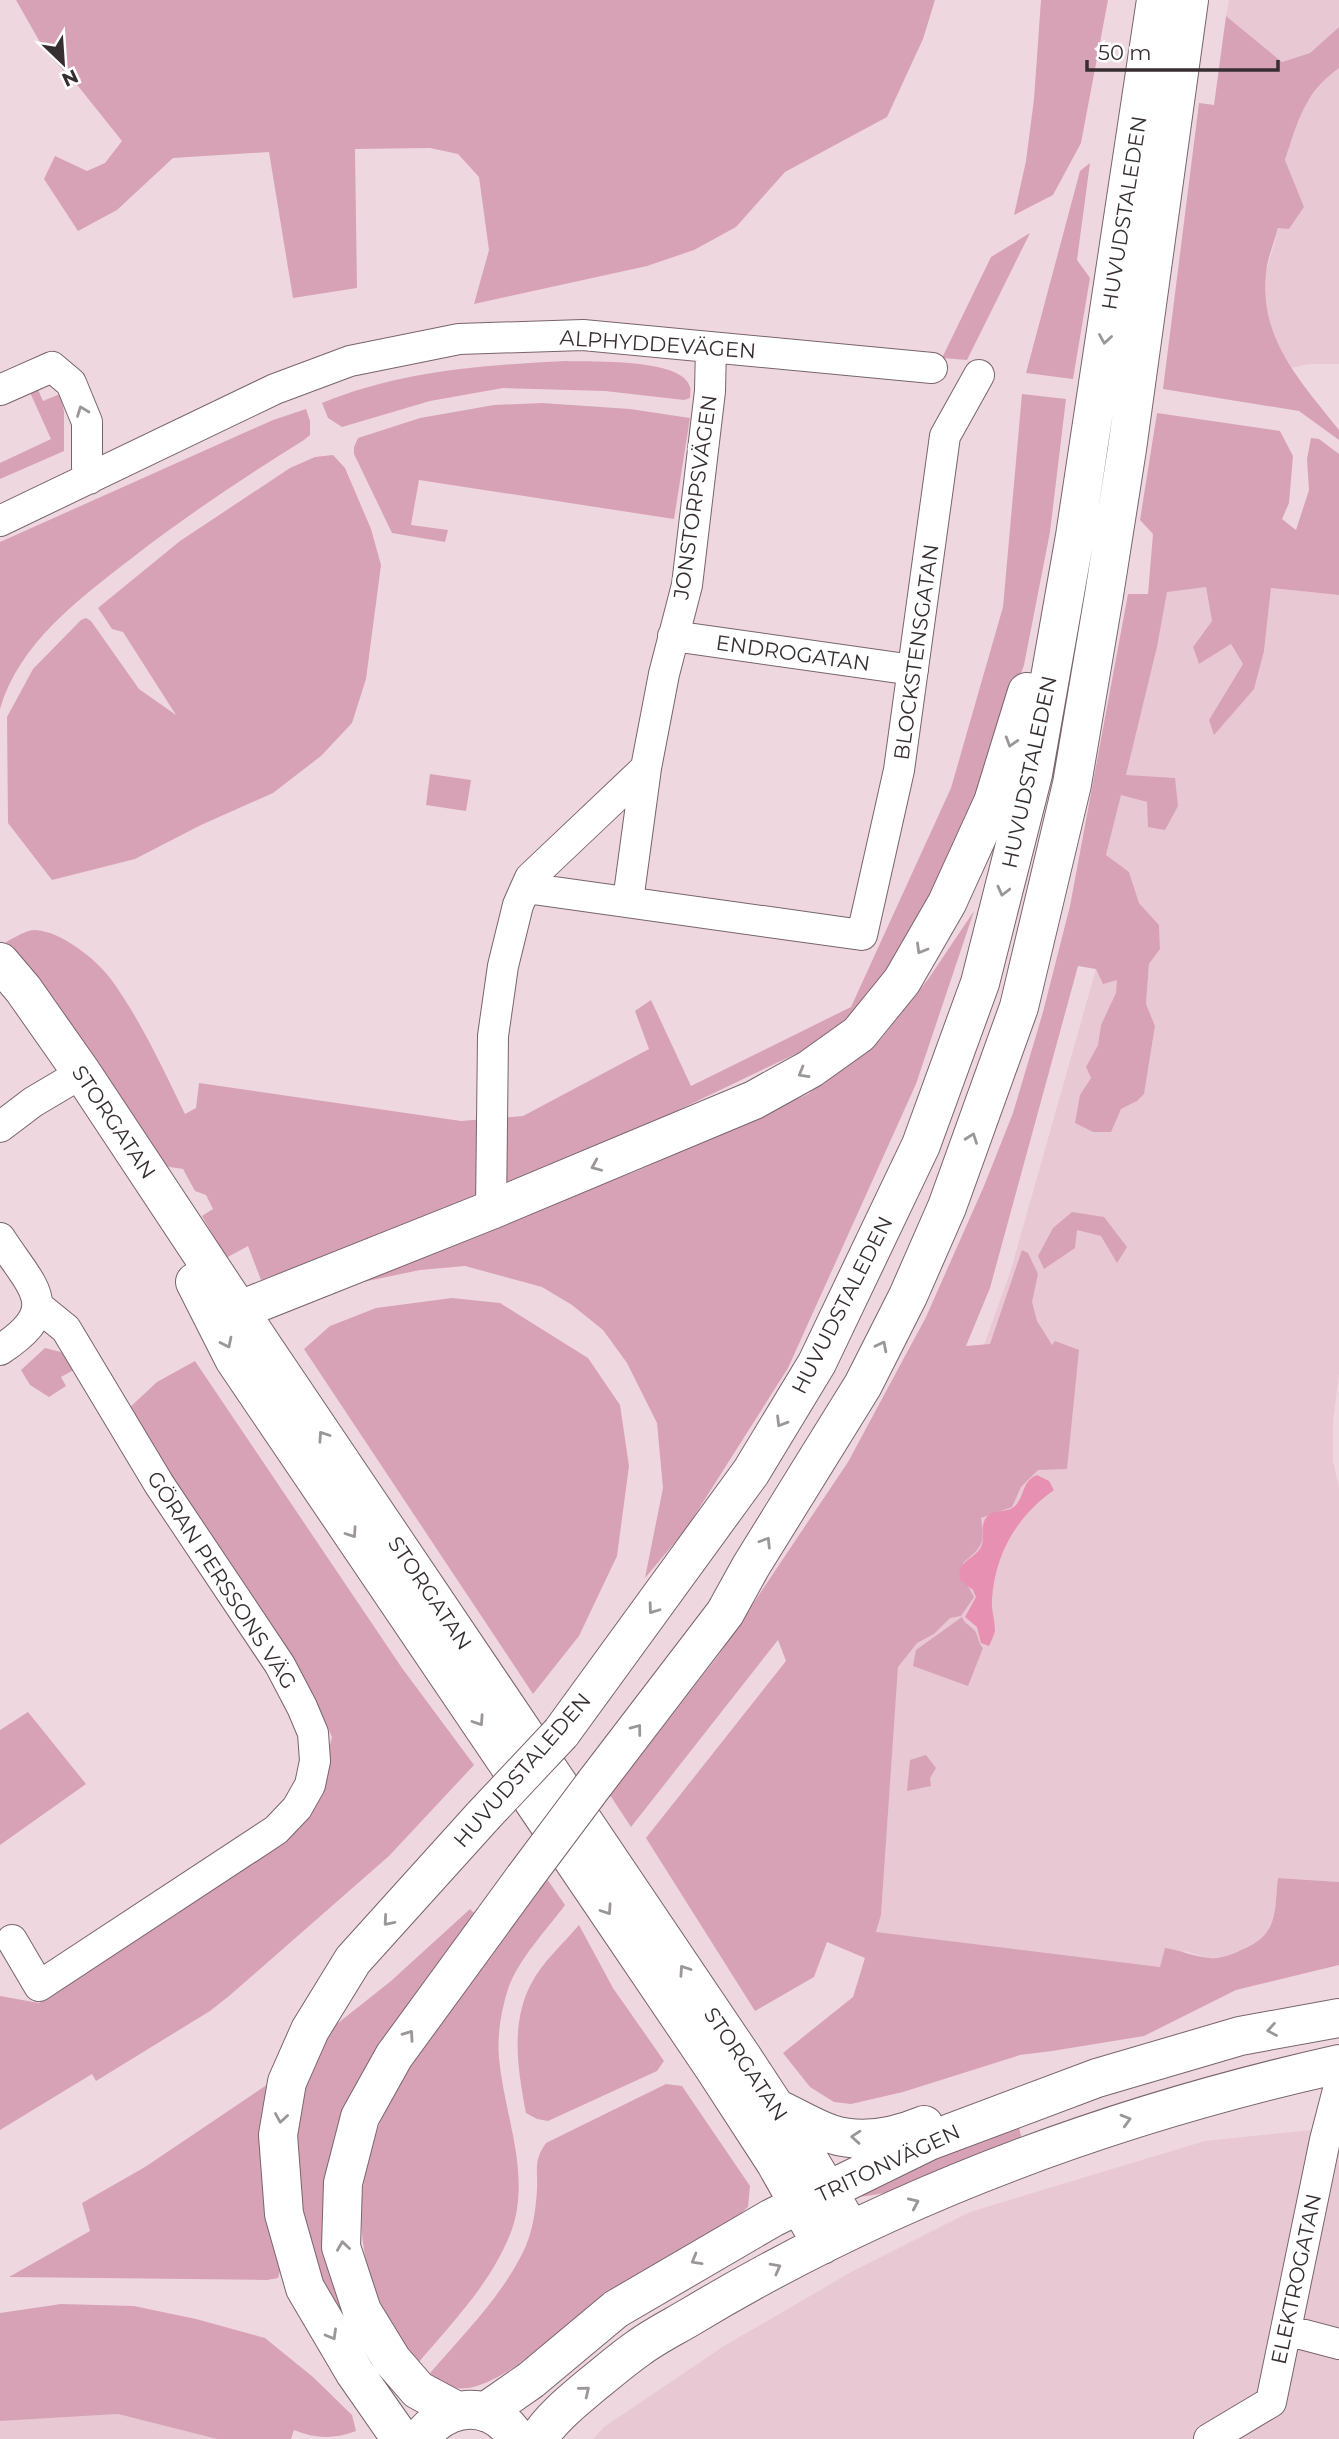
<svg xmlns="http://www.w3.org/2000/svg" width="1339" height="2439" font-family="Montserrat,sans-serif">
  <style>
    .built { fill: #e8c8d3 }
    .green { fill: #d8a2b6 }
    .water { fill: #e890b2 }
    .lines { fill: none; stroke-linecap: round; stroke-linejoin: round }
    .minor-casing { stroke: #79646c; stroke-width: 32 }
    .tertiary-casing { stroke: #79646c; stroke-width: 40 }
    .secondary-casing { stroke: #79646c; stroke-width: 40 }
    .minor { stroke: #fff; stroke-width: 30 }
    .tertiary { stroke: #fff; stroke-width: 38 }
    .secondary { stroke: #fff; stroke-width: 38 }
    .secondary-bridge-casing { stroke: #79646c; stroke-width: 40; stroke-linecap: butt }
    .secondary-bridge { stroke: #fff; stroke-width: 38 }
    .oneway { stroke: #9b9698 }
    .labels { text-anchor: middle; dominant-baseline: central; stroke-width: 7; stroke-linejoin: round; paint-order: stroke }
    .street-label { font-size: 21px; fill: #372e31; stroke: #fff }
  </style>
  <rect width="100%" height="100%" fill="#efd7df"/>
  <path class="built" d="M1229 0H1339V27L1310 53 1282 62 1226 16Z
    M1339 68V364H1310L1290 368 1281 354 1268 318 1265 297 1266 272 1279 227 1289 229 1304 207 1285 160 1303 106 1329 75Z
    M1206 587 1212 621 1193 647 1199 664 1231 644 1243 664 1209 720 1264 651 1271 588 1339 595V1373L1333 1422V1461L1339 1488V1882L1279 1878 1273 1923 1267 1935 1256 1944 1224 1957 1208 1958 1184 1951 1161 1967 876 1933 881 1915 909 1503 971 1381 1010 1273 1096 969 1117 979V993L1101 1025 1098 1045 1086 1067 1091 1078 1080 1095 1121 1109 1137 1101 1144 1094 1155 1026 1146 1004 1147 990 1149 964 1160 949 1159 925 1139 903 1129 872 1106 856 1121 794 1147 802 1149 827 1178 806 1126 775 1157 647 1167 591Z
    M1339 2127V2439H593L604 2427 724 2346 853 2271 970 2212 1205 2141Z
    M118 2414 217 2439H0V2421Z"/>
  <path class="green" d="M16 0H935L923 39 887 117 785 172 736 227 694 250 647 266 474 304 489 250 479 177 458 154 430 148 355 149 357 288 293 298 269 152 173 158 117 210 78 231 44 179 55 156 87 171 105 163 122 141 78 86 45 51Z
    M1041 0H1108L1081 143 1053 195 1014 215 1026 161 1034 99Z
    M1226 16 1282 62 1310 53 1339 27V68C1304 93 1298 121 1285 160L1304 207 1289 229 1278 228C1274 243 1267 259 1266 274 1259 339 1302 383 1339 430V440L1299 411 1163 389 1199 103 1214 105Z
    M1090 163 1077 260 1090 278 1073 379 1026 373 1080 171Z
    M1030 233 967 360 942 358 991 257Z
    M565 361C590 362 683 358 690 387 691 388 690 397 690 398L684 400 605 391 503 388 430 401 342 427 328 418 322 403C399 371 483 365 565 361Z
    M36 385 43 401 60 394 64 411V451L0 479V463L51 439 28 388Z
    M1022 394 1066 399 1050 532 1024 665 958 849 887 982 831 1037 541 1176 261 1280 248 1246 226 1258 202 1216 213 1209 206 1195 195 1191 183 1169 163 1166 6 942C14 938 26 930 35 930 61 931 99 961 113 982 142 1023 163 1069 185 1114L196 1108 199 1083 461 1121 523 1116 649 1049 635 1011 651 1000 691 1086 851 1007 951 788 1003 607Z
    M542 403 630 409 690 418 674 519 419 480 411 525 448 530 445 542 392 533 354 454V447L358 438 420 418 494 405Z
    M306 409 310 421V435L304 440C245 477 187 515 132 558 80 598 19 643 0 709V542L273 420Z
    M1157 413 1280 431 1293 456 1289 503 1282 519 1296 530 1309 490 1307 459 1311 438 1319 439 1339 454V595L1271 588 1264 651 1254 689 1214 735 1209 720 1243 664 1231 644 1199 664 1193 647 1212 621 1206 587 1167 592 1157 647 1126 775 1175 778 1178 806 1165 830 1148 827 1147 802 1121 795 1106 855 1129 872 1139 903 1159 925 1160 949 1149 964 1147 990 1146 1004 1155 1026 1144 1094 1137 1101 1121 1109 1111 1132H1093L1075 1123 1080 1095 1091 1078 1086 1067 1098 1045 1101 1025 1116 993 1117 980 1103 984 1096 969 1078 966 990 1288 966 1346 990 1344 1022 1250 1028 1253 1038 1274 1032 1302 1037 1321 1052 1345 1055 1341 1079 1350 1067 1469 1038 1470 1021 1487 1012 1507 981 1518C985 1544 983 1546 963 1563L967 1584 974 1597 961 1616 950 1618 934 1634 917 1643 898 1667 881 1915 876 1932 1160 1967 1165 1948C1180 1950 1195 1957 1209 1958 1220 1959 1231 1955 1241 1950 1279 1935 1274 1913 1278 1878L1339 1882V1965L1236 1990 1144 2036 1052 2051 1020 2055 903 2092 851 2104 834 2102 810 2087 783 2053 853 1997 865 1958 827 1942 814 1977 755 2011 646 1838 786 1661 778 1640 631 1827 610 1795 718 1656 848 1462 926 1317 984 1186 1013 1113 1043 1012 1070 906 1128 594H1148L1153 534 1140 520Z
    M333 455 345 468 371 529 381 565 366 679 352 723 321 756 273 793 201 825 135 859 52 880 8 823 7 717 33 669 81 620 86 618 91 621 139 689 176 715 123 632 112 629 98 608 180 541 290 468 315 457Z
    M430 774 471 780 466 811 426 805Z
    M974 911 916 1084 788 1368 686 1529 645 1578 663 1488 657 1423 627 1363 603 1330 572 1305 542 1287 465 1266 420 1270 358 1283 477 1231 637 1171 808 1094 881 1039 929 978Z
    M1072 1212 1104 1217 1127 1247 1117 1263 1101 1236 1077 1230 1075 1248 1044 1269 1038 1256 1053 1228Z
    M452 1298 500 1303 588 1358 620 1405 629 1466 617 1556 579 1636 533 1694 304 1349 330 1326 376 1308Z
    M45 1348 61 1352 79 1367 61 1377 66 1386 49 1397 30 1385 21 1370Z
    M195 1361 402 1668 474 1765 389 1856 229 1996 210 2011 96 2081 92 2074 0 2130V1996L39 2003 278 1837 321 1780 332 1737 313 1694 201 1532 127 1410 157 1382Z
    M962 1617C965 1624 968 1624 973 1629 979 1634 977 1642 983 1648L968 1686 913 1666 916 1650Z
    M28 1712 86 1784 0 1845V1730Z
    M926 1755 936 1768 930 1778 931 1786 907 1791 910 1760Z
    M547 1879 565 1905C546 1931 519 1958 508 1989 501 2011 497 2035 499 2058 504 2115 532 2175 511 2232 492 2282 452 2323 418 2363 274 2184 436 2020 547 1879Z
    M470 1909 476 1915 352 2103 361 2344 326 2305 293 2170 301 2095 323 2035 391 1981Z
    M579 1925 613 1988 664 2061 657 2071 548 2121 537 2119 526 2113C518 2071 510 2024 531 1984 542 1962 563 1944 579 1925Z
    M274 2080 281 2267 278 2278 267 2280 9 2277 90 2231 82 2203 145 2167Z
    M666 2084 682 2086 750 2186 748 2207 729 2224C680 2253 630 2281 583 2314 550 2337 512 2377 473 2387 456 2391 441 2387 430 2373 464 2334 503 2295 525 2248 533 2230 536 2208 537 2189 538 2170 533 2161 546 2143Z
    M1018 2123 1022 2140C973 2160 907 2195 853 2197L918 2165Z
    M61 2304 134 2306 196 2319 265 2338 313 2377 352 2415 356 2431C336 2439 315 2439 294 2430L291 2439H217L118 2414 0 2421V2313Z"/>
  <path class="water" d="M1037 1475 1049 1481 1054 1490C1017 1516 995 1554 992 1599 991 1610 995 1620 995 1631 994 1635 991 1642 989 1646L981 1643 977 1627 965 1617 976 1597 973 1590 960 1580C956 1563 970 1561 979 1550 987 1541 979 1527 986 1518 993 1508 1008 1514 1016 1505 1025 1495 1022 1481 1037 1475Z"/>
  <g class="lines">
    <g class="minor-casing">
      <path id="minor" d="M0 390 52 367 71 383 87 422V467L89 479
        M0 521 275 389 350 361 459 339 583 335 932 368
        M673 636 913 670
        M526 888 862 935 899 770 945 436 979 375
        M628 901 646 768
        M0 1127 33 1102 82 1073
        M491 1210 493 1036 503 966 518 905 530 878 646 768 664 674 687 585 710 391 711 347
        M0 1238C33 1289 64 1308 0 1350
        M12 1940 39 1986 276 1830 297 1808 310 1785 315 1761 313 1733 302 1707 280 1665 159 1484 66 1329 39 1307
        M1286 2330 1339 2344
        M1209 2439 1271 2402 1325 2140 1339 2086"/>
    </g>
    <g class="tertiary-casing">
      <path id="tertiary" d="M0 962 23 989 82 1073 260 1342 743 2058 802 2148 851 2230
        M195 1282 234 1359 714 2068 775 2162 822 2245
        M776 2108C794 2116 813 2128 831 2134 862 2144 895 2137 924 2125
        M485 2412 531 2380 616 2309 772 2218 929 2141 1097 2078 1240 2036 1339 2018
        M538 2439C552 2417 574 2400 594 2383 609 2371 624 2358 640 2347 655 2336 673 2327 690 2317 889 2197 1112 2115 1339 2064"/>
    </g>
    <g class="secondary-casing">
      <path id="secondary" d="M240 1310 491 1210 754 1100 810 1069 859 1034 902 981 947 903 993 802 1027 692
        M561 1733 751 1472 817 1363 921 1145 980 983 1033 774 1075 536 1156 0
        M595 1783 725 1613 751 1566 863 1385 908 1296 947 1207 1019 1007 1072 784 1104 595 1127 449 1189 0
        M457 2411 418 2390 392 2360 362 2311 341 2247 343 2183 360 2117 394 2056 524 1878
        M401 2439 355 2373 305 2288 284 2214 278 2135 287 2082 310 2030 353 1960 483 1816
        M420 2439C447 2402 492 2398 517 2439"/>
    </g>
    <use href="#minor" class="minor"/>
    <use href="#tertiary" class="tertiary"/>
    <use href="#secondary" class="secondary"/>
    <g class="secondary-bridge-casing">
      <path id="secondary-bridge" d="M483 1816 561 1733
        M524 1878 595 1783"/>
    </g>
    <use href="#secondary-bridge" class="secondary-bridge"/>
  </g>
  <defs><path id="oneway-chevron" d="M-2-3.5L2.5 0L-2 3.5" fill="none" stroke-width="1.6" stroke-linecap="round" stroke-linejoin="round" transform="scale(1.75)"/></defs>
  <g class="oneway">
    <use href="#oneway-chevron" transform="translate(1105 339) rotate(99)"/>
    <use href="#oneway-chevron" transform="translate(82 411) rotate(-111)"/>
    <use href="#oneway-chevron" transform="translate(1011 742) rotate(107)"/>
    <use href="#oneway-chevron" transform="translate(1003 891) rotate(104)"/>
    <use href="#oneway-chevron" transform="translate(921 949) rotate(120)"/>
    <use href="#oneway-chevron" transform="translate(803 1073) rotate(150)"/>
    <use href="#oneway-chevron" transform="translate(972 1138) rotate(-70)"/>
    <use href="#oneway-chevron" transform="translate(596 1166) rotate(157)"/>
    <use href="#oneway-chevron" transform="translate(227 1343) rotate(64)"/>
    <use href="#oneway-chevron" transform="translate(882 1346) rotate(-63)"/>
    <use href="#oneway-chevron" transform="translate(781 1422) rotate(121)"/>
    <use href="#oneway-chevron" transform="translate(323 1436) rotate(-124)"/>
    <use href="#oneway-chevron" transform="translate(352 1533) rotate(56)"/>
    <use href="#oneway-chevron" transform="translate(766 1542) rotate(-58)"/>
    <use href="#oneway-chevron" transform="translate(653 1609) rotate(126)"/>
    <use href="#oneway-chevron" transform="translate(479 1721) rotate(56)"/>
    <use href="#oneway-chevron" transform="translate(637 1729) rotate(-53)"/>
    <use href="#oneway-chevron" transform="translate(607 1910) rotate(56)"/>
    <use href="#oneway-chevron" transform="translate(388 1921) rotate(131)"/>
    <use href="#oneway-chevron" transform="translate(684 1970) rotate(-124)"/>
    <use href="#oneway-chevron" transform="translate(1272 2030) rotate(170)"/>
    <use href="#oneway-chevron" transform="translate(409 2035) rotate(-55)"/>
    <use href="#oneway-chevron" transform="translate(281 2118) rotate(99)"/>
    <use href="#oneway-chevron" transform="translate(1126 2120) rotate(-16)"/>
    <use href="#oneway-chevron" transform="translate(856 2137) rotate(-176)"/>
    <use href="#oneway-chevron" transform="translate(914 2203) rotate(-24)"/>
    <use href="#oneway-chevron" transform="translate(343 2246) rotate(-98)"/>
    <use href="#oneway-chevron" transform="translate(696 2260) rotate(150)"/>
    <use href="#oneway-chevron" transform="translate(776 2268) rotate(-28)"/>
    <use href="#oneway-chevron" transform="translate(332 2335) rotate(60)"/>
    <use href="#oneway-chevron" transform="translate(585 2391) rotate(-39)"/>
  </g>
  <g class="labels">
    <g class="street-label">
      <text transform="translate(1124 213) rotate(-81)">HUVUDSTALEDEN</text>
      <text transform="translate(658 344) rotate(4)">ALPHYDDEVÄGEN</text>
      <text transform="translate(695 497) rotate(-82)">JONSTORPSVÄGEN</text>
      <text transform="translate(916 652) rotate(-82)">BLOCKSTENSGATAN</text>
      <text transform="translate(793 653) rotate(8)">ENDROGATAN</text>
      <text transform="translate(1029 772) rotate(-78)">HUVUDSTALEDEN</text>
      <text transform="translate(114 1122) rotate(56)">STORGATAN</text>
      <text transform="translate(842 1305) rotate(-63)">HUVUDSTALEDEN</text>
      <text transform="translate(222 1580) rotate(57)">GÖRAN PERSSONS VÄG</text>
      <text transform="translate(430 1593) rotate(56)">STORGATAN</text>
      <text transform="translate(522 1770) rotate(-49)">HUVUDSTALEDEN</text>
      <text transform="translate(746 2064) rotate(56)">STORGATAN</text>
      <text transform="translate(888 2163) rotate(-25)">TRITONVÄGEN</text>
      <text transform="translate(1296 2279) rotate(-78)">ELEKTROGATAN</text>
    </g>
  </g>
  <g transform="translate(63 63) rotate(155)" stroke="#ffffff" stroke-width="5" paint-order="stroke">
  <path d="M0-5L12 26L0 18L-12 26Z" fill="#372e31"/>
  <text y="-10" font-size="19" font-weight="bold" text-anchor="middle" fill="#372e31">N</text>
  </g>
  <path d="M1087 60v10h191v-10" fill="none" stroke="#372e31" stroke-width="3.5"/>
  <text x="1098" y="60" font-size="21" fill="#372e31" stroke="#ffffff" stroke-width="5" paint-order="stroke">50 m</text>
</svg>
